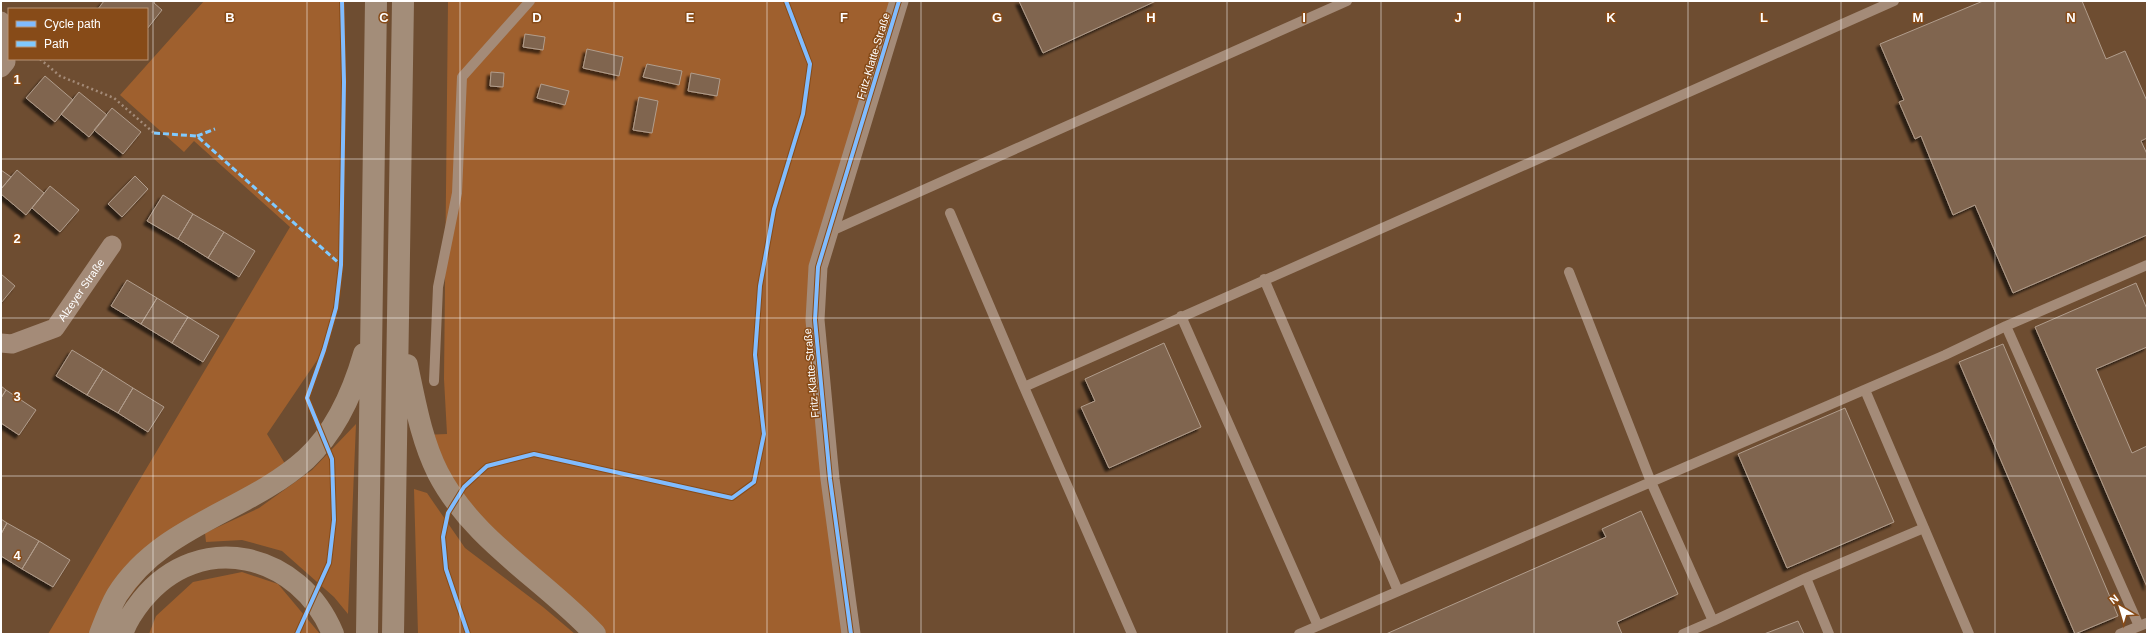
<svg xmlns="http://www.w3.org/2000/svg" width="2148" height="635" font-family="Helvetica,sans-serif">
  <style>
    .green { fill: #9f602e }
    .building { fill: #80654f; stroke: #b19d8c; filter: url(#shadow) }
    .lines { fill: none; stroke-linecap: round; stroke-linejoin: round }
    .path { stroke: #a48b78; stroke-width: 2.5; stroke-dasharray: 2 3; stroke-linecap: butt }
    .lane { stroke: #a48b78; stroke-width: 10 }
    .street { stroke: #a48b78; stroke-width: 19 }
    .highway { stroke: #a38d79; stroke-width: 22 }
    .quiet { stroke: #80caff; stroke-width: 3; stroke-dasharray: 6 3; stroke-linecap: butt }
    .cycleway-casing { stroke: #874b18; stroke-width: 6 }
    .cycleway { stroke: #80bcff; stroke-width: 4 }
    .grid { fill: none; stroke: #fff; stroke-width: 1; stroke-opacity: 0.55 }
    .labels { text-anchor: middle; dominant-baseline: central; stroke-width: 3; stroke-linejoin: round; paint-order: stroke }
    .street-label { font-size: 11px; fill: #fff; stroke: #874b18 }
    .grid-label { font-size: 13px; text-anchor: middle; font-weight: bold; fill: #fff; stroke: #874b18; stroke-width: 3; stroke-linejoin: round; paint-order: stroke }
  </style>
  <defs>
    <filter id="shadow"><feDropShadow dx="-3.5" dy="3.5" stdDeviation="1" flood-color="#0009"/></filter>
  </defs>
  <rect width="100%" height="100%" fill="#6e4d31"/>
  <path class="green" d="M204 1H342L344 82 341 265 336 308 324 350 267 434 290 472 176 537 100 634H48L290 227 194 141 184 152 120 95Z
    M448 1H899L818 267 851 634H595L488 538 422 435 447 434 444 379Z
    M356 424 348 614 334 597 282 551 242 540 206 542 205 533 259 508 312 470Z
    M414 489 427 493 465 548 543 607 575 634H418Z
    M242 572 278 584 320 634H149L156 616 193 582Z"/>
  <path class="building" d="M104 1H155L154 3 162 10 147 29V9H98Z
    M1019 1H1156L1043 53Z
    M1983 1H2082L2106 59 2125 51 2147 101V138L2141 141 2147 154V235L2013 293 1975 205 1953 215 1921 136 1915 139 1899 102 1904 100 1880 44Z
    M525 34 545 37 543 50 523 47Z
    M587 49 623 57 619 76 583 68Z
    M647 64 682 71 679 85 643 77Z
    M491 72 504 73 503 87 490 86Z
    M691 73 720 79 717 96 688 91Z
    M45 76 73 100 55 122 26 98Z
    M541 84 569 91 565 105 537 98Z
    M79 92 107 115 89 137 61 114Z
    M639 97 658 101 652 133 633 130Z
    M112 108 141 132 123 154 94 130Z
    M1 170 11 177 1 189Z
    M17 170 44 193 26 215 1 194V189Z
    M135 176 148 189 122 217 108 204Z
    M50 186 79 210 60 232 32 208Z
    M163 195 193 214 178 239 147 221Z
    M193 214 224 232 208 258 178 239Z
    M224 232 255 251 239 277 208 258Z
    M1 274 15 286 1 303Z
    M127 280 157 298 141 324 111 306Z
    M2136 283 2147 309V347L2096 369 2132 453 2147 446V587L2035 327Z
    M157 298 188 317 172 343 141 324Z
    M188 317 219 336 203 362 172 343Z
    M1164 343 1201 427 1109 468 1081 407 1095 401 1085 379Z
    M2003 344 2118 616 2075 634 1959 362Z
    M72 350 103 369 87 395 56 376Z
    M103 369 133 388 118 413 87 395Z
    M1 386 6 390 1 398Z
    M133 388 164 407 148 432 118 413Z
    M6 390 36 410 19 435 1 423V398Z
    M1845 408 1894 522 1787 568 1738 454Z
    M1641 511 1678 594 1617 622 1622 634H1386L1606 537 1602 529Z
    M1 519 7 523 1 534Z
    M7 523 39 541 22 569 1 556V534Z
    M39 541 70 560 53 587 22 569Z
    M1798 621 1804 634H1764Z"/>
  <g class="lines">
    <path class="path" d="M40 59 60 76 114 98 154 133"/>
    <path class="lane" d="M950 213 1024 387
      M829 232 1347 1
      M1569 272 1651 482 1713 621 1806 578
      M1264 279 1398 591
      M1181 316 1318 626
      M2006 326 2139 626
      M434 381 438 287 457 193 462 77 530 1
      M1865 390 1924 528
      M1132 634 1024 387 1894 1
      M1299 634 1945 355 2006 326 2147 265
      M1683 634 1713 621
      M1829 634 1806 578 1924 528 1969 634
      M2120 634 2147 623"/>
    <g class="street">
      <path d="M1 21 4 28 6 62 1 68"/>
      <path id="s1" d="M1 343 12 344 55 328 112 245"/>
      <path d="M851 634 830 479 815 320 818 267 899 1"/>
    </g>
    <path class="highway" d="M407 365C415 402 421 439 438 473 473 541 544 579 595 634
      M100 634C105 621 110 607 117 595 161 525 247 512 306 459 336 431 353 392 364 354
      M122 634C126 622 134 610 142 600 200 528 300 553 333 634
      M367 634 376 1
      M393 634 403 1"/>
    <path class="quiet" d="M154 133 197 136 341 265
      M197 136 215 129"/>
    <g class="cycleway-casing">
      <path id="cycleway" d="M297 634 329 563 334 520 332 459 307 398 324 350 336 308 341 265 344 82 342 1
        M468 634 446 569 443 537 448 513 464 487 487 466 534 454 732 498 754 482 764 434 755 355 760 286 774 209 803 114 810 64 786 1
        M851 634 830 479 815 320 818 267 899 1"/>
    </g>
    <use href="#cycleway" class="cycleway"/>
  </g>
  <path class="grid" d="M153 1V634M307 1V634M460 1V634M614 1V634M767 1V634M921 1V634M1074 1V634M1227 1V634M1381 1V634M1534 1V634M1688 1V634M1841 1V634M1995 1V634M1 159H2147M1 318H2147M1 476H2147"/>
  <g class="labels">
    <g class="street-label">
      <text transform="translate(873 56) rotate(-73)">Fritz-Klatte-Straße</text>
      <text stroke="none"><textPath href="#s1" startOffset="103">Alzeyer Straße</textPath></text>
      <text transform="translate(811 373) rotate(-95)">Fritz-Klatte-Straße</text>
    </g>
  </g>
  <g class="grid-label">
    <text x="230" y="22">B</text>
    <text x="384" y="22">C</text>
    <text x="537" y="22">D</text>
    <text x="690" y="22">E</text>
    <text x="844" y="22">F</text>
    <text x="997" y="22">G</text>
    <text x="1151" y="22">H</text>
    <text x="1304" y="22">I</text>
    <text x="1458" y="22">J</text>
    <text x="1611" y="22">K</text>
    <text x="1764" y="22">L</text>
    <text x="1918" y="22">M</text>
    <text x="2071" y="22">N</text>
    <text x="17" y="84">1</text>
    <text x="17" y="243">2</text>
    <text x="17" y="401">3</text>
    <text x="17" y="560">4</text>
  </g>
  <rect width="2148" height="635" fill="none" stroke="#ffffff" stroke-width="4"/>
  <rect x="8" y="8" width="140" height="52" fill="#874b18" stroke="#b79374"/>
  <rect x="16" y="21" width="20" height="6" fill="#80bcff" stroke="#b79374"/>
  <text x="44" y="28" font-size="12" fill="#ffffff">Cycle path</text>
  <rect x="16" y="41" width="20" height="6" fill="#80caff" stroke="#b79374"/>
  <text x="44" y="48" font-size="12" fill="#ffffff">Path</text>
  <g transform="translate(2120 607) rotate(322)" stroke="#874b18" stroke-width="3" paint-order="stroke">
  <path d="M0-3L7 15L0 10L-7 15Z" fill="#ffffff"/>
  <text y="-6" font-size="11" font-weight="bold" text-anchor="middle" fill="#ffffff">N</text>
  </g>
</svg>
